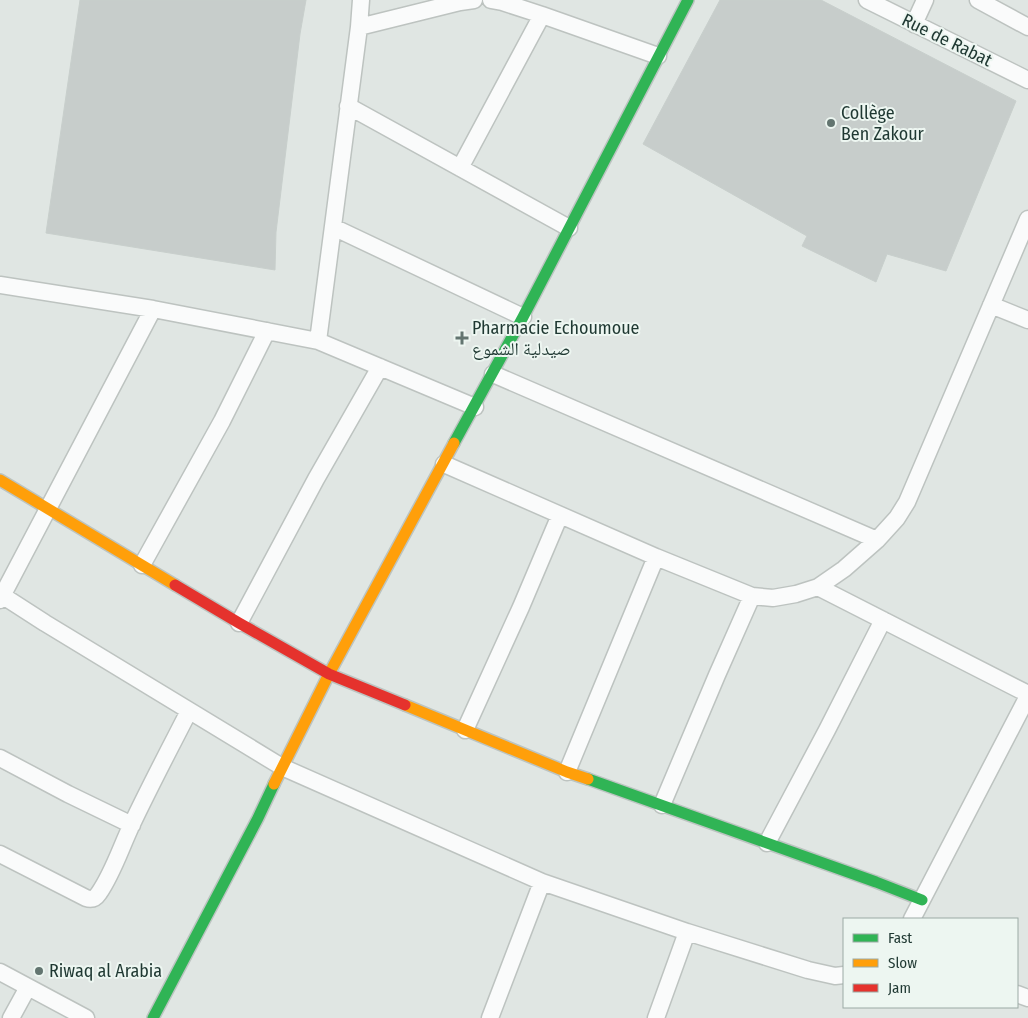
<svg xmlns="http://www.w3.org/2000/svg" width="1028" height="1018" font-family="'Fira Sans Condensed','Noto Naskh Arabic',sans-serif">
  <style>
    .building { fill: #c7cdcb; stroke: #c8cfcc }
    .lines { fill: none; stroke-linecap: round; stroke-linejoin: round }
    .street-casing { stroke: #bdc3c0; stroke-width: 19 }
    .fast-casing { stroke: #bcc4c1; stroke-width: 14 }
    .slow-casing { stroke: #bcc4c1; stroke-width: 14 }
    .jam-casing { stroke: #bcc4c1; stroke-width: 14 }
    .street { stroke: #fafbfb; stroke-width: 16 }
    .fast { stroke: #30b455; stroke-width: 11 }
    .slow { stroke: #ff9f0a; stroke-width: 11 }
    .jam { stroke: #e5322d; stroke-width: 11 }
    .poi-dot { fill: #637570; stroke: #edf6f1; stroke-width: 2 }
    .labels { text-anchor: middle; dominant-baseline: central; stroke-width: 4; stroke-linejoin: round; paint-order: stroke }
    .street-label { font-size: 18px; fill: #1f3832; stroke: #edf6f1 }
    .poi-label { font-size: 18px; fill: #1f3832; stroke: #edf6f1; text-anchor: start }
  </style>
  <rect width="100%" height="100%" fill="#e0e6e3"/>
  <path class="building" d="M80 0H306L300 34 276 232 275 270 46 233Z
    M720 0H821L1016 101 946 271 887 254 876 282 802 246 807 236 643 144Z"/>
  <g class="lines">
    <g class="street-casing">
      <path id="street" d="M491 0 502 2 542 15 658 56
        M867 0 1028 80
        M978 0 1028 27
        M914 24 925 0
        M359 27 460 2 474 0
        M348 106 569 228
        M460 168 542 15
        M333 227 523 317
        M0 285 153 309 318 341 475 407
        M991 305 1028 320
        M318 341 359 27 361 0
        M493 374 877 540
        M444 464 656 557 752 596 773 598 796 594 818 587 844 569 877 540 897 518 907 502 1028 219
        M142 565 222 421 267 331
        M818 587 1028 694
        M0 594 45 623 282 767 542 882 687 932 808 970 835 976 844 975
        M0 600 153 309
        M239 623 316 479 380 367
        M465 730 521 607 560 515
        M0 758 68 794 132 825
        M567 772 656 557
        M662 805 717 675 752 596
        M767 843 827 730 883 620
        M0 854 86 898C92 900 95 899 99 893 113 873 121 847 132 824 150 786 170 748 189 711
        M912 919 1028 696
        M0 972 86 1018
        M1017 994 1028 998
        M11 1018 28 987
        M490 1018 542 882
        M656 1018 687 932"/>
    </g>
    <g class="fast-casing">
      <path id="fast" d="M454 443 523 317 688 0
        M588 779 876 882 922 900
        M153 1018 258 818 274 784"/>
    </g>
    <g class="slow-casing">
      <path id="slow" d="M0 480 175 585
        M405 705 567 772 588 779
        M274 784 329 674 454 443"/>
    </g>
    <g class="jam-casing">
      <path id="jam" d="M175 585 239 623 329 674 405 705"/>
    </g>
    <use href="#street" class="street"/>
    <use href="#fast" class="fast"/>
    <use href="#slow" class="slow"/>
    <use href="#jam" class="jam"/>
  </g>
  <g class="poi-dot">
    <circle cx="831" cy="123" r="5"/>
    <path d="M459.5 330.5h5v5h5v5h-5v5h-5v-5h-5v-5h5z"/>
    <circle cx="39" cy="971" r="5"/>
  </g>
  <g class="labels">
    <g class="street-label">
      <text transform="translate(947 40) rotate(26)">Rue de Rabat</text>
    </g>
    <g class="poi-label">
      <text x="841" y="113">Collège<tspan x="841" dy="21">Ben Zakour</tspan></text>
      <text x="472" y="328">Pharmacie Echoumoue<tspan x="472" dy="21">صيدلية الشموع</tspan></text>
      <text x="49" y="971">Riwaq al Arabia</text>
    </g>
  </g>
  <rect x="843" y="918" width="175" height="90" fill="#edf6f1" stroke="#9baaa5"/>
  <rect x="853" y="934" width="25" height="8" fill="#30b455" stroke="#9baaa5"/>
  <text x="888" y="943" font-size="15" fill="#1f3832">Fast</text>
  <rect x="853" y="959" width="25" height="8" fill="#ff9f0a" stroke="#9baaa5"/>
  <text x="888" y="968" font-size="15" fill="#1f3832">Slow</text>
  <rect x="853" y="984" width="25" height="8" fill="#e5322d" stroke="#9baaa5"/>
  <text x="888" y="993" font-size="15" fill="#1f3832">Jam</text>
</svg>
